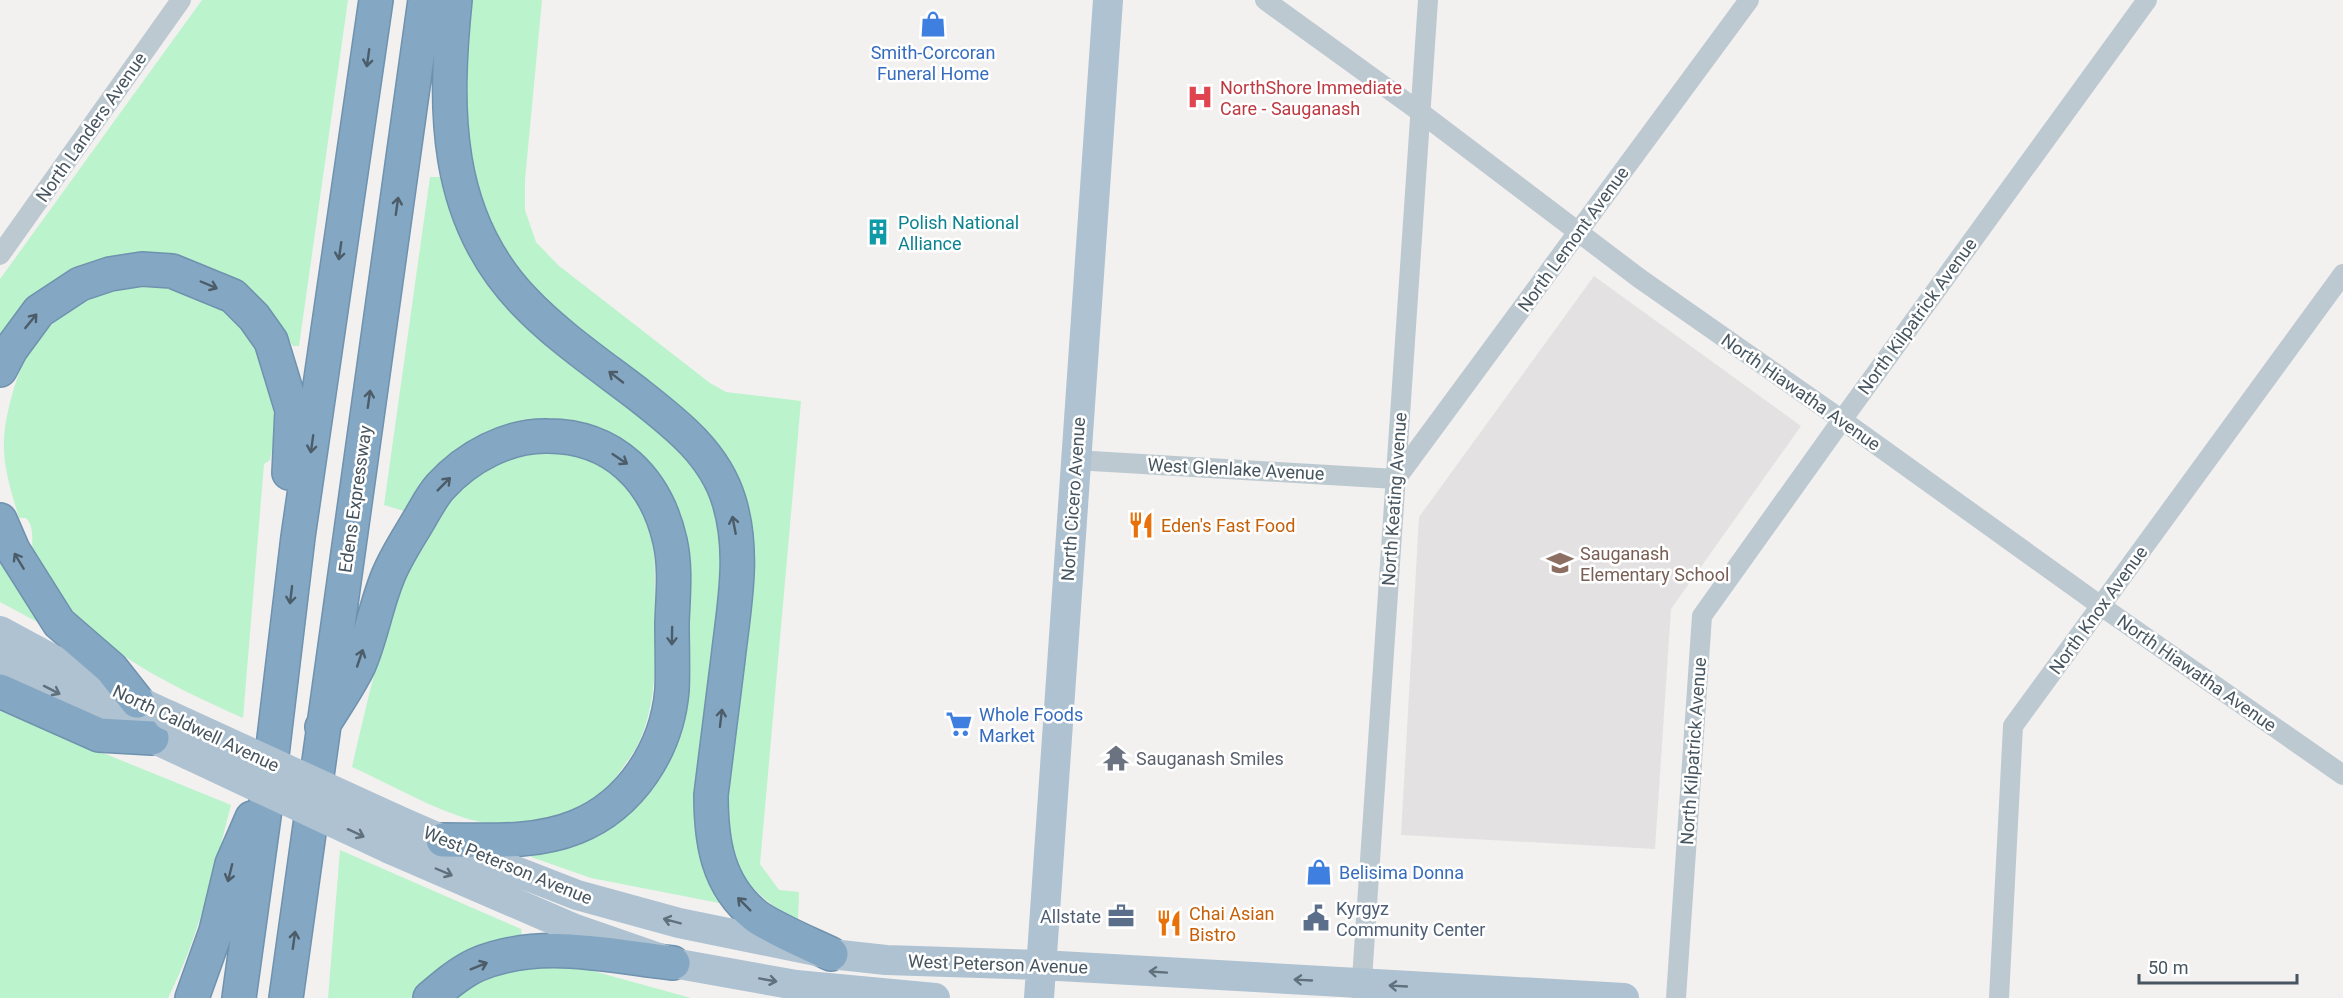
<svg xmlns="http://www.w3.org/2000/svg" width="2343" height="998" font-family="Roboto,sans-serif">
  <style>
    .education { fill: #e4e1e2 }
    .green { fill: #bbf3cd }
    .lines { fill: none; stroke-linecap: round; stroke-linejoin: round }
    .motorway-casing { stroke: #6f92ae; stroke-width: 36 }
    .minor { stroke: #bdc9d0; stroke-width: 20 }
    .primary { stroke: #aec2d1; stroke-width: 30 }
    .motorway { stroke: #84a7c3; stroke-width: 33 }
    .primary-bridge { stroke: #aec2d1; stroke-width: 30 }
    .oneway { stroke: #4c5d69 }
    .oneway2 { stroke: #60707c }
    .labels { text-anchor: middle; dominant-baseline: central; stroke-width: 5; stroke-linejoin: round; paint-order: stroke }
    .shop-label { font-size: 18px; fill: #366cbe; stroke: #fff; text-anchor: start }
    .health-label { font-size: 18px; fill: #be3a42; stroke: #fff; text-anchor: start }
    .street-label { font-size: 18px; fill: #46555f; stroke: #fff }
    .culture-label { font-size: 18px; fill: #0d838f; stroke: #fff; text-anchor: start }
    .food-label { font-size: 18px; fill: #c56008; stroke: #fff; text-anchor: start }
    .education-label { font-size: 18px; fill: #785e54; stroke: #fff; text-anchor: start }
    .worship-label { font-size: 18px; fill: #5b616d; stroke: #fff; text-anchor: start }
    .service-label { font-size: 18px; fill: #4e5e75; stroke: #fff; text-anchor: start }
  </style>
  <rect width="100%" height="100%" fill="#f3f0f0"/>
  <path class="education" d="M1594 276 1801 426 1671 609 1655 849 1401 835 1419 517Z"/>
  <path class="green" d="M202 0H348L299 346H293C259 289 229 268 164 255L0 341V279Z
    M469 0H542L525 180V210L536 242 558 265 710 383 726 392 801 401 760 864 779 890 799 892 798 919C776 910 762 898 747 881L741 883 725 825 746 518 535 294 491 232 466 149 464 72Z
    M430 177H444L455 220 667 431 707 479 722 531 721 561 709 681 725 899 719 903 591 878 531 857 530 853 640 796 684 561 603 433 427 480 404 511 384 505Z
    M153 285C179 291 209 297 230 315 271 349 281 411 270 460L264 464 243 718C168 684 99 653 51 584 45 576 36 566 34 557 30 544 36 529 26 518H19C13 497 5 474 4 451 3 429 8 409 14 388 18 376 22 362 29 350 32 344 39 338 44 333 73 300 110 287 153 285Z
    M526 451C559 453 585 452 612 473 629 488 643 507 650 529 657 552 654 578 655 601 655 648 659 696 640 740 635 752 625 764 618 774 612 782 607 795 599 800 581 813 531 826 508 826 456 824 399 788 352 767 375 674 403 514 492 463 502 458 515 455 526 451Z
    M0 553 43 625 0 602Z
    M0 711 231 805C214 871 199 937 168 998H0Z
    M340 850 521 929 522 938 430 980 411 998H328Z
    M522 964 575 966 691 998H454L494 971Z"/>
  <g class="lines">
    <g class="motorway-casing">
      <path id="motorway" d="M455 0C444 108 443 216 523 300 557 336 600 365 639 395 676 424 715 454 729 501 745 553 734 606 728 659 722 704 717 750 711 795 711 841 717 885 756 916 774 929 810 944 831 954
        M0 370 11 349 39 311 80 284 110 274 142 269 172 271 233 296 254 317 271 341 292 410 289 473
        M0 520 13 550 59 623 111 668 137 701
        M0 691 99 735 152 738
        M322 727C334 707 349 686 359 665 371 637 376 605 388 576 396 556 409 537 420 518 426 508 432 496 440 487 467 457 508 435 548 436 613 436 656 479 670 541 676 567 673 596 672 623 672 645 673 668 672 690 667 749 631 805 576 827 534 844 487 840 443 840
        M192 998 216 931 232 864 252 818
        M239 998 269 780 298 537 376 0
        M286 998 425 0
        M430 998C444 986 459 973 476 965 539 938 608 956 673 963"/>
    </g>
    <path class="minor" d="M1265 0 1420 112 1639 278 1842 420 2101 606 2343 775
      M0 255 181 0
      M1075 460 1396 479 1749 0
      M1361 994 1428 0
      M1676 998 1702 616 1842 420 2147 0
      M1999 998 2013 726 2343 274"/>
    <path class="primary" d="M0 631 74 671 168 715
      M0 662 75 702 189 755
      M395 819 505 867 577 895 679 923 831 954 886 960 1041 965 1624 998
      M390 849 575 929 673 963 796 985 935 998
      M1039 998 1108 0"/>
    <use href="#motorway" class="motorway"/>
    <path class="primary-bridge" d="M168 715 395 819
      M189 755 390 849"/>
  </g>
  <defs><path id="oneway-shaft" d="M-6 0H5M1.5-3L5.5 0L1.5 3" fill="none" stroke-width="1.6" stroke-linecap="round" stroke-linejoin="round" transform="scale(1.5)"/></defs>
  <g class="oneway">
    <use href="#oneway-shaft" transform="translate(368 58) rotate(98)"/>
    <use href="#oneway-shaft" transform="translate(397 206) rotate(-82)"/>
    <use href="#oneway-shaft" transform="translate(340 251) rotate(98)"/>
    <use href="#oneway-shaft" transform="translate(209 285) rotate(23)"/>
    <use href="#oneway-shaft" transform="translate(31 321) rotate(-51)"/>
    <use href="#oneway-shaft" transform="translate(616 377) rotate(-142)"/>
    <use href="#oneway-shaft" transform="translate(369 399) rotate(-82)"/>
    <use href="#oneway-shaft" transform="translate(312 444) rotate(98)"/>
    <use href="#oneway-shaft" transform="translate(620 459) rotate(34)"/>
    <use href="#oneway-shaft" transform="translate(444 484) rotate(-45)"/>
    <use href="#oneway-shaft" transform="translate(734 525) rotate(-101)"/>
    <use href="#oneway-shaft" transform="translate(19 561) rotate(-121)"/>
    <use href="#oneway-shaft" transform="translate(291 595) rotate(97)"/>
    <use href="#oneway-shaft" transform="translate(672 636) rotate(91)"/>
    <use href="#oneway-shaft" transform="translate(360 658) rotate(-71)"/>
    <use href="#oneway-shaft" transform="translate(721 718) rotate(-83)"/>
    <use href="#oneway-shaft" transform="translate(230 873) rotate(104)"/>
    <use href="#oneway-shaft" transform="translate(744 904) rotate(-135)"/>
    <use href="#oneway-shaft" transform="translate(294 940) rotate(-82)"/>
    <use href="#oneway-shaft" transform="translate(479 966) rotate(-22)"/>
  </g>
  <g class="oneway2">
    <use href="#oneway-shaft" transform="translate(52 690) rotate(27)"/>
    <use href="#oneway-shaft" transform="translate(356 833) rotate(25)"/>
    <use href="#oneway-shaft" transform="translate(444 872) rotate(23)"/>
    <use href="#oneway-shaft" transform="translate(672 921) rotate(-165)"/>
    <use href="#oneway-shaft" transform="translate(1158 972) rotate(-176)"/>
    <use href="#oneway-shaft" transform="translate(768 980) rotate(10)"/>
    <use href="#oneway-shaft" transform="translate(1303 980) rotate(-177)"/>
    <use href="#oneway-shaft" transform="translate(1398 986) rotate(-177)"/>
  </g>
  <defs>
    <g id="shop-bare" transform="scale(2.07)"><path d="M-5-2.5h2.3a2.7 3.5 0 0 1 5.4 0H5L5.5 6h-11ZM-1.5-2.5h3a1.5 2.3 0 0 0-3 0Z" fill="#3f7fe0" stroke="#fff" stroke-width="2.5" paint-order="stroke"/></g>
    <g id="hospital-bare" transform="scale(2.07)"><path d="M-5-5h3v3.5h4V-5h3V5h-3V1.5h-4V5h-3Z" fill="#e0444e" stroke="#fff" stroke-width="2.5" paint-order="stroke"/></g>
    <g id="building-bare" transform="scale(2.07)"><path d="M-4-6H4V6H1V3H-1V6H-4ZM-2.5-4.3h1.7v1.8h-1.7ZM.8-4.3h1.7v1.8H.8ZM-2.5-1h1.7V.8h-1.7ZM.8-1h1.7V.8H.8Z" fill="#0f9aa8" stroke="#fff" stroke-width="2.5" paint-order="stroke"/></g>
    <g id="restaurant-bare" transform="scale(2.07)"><path d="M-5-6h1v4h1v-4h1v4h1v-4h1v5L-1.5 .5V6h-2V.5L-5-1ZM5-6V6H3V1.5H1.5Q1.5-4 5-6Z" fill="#e8710a" stroke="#fff" stroke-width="2.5" paint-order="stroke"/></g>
    <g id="school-bare" transform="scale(2.07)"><path d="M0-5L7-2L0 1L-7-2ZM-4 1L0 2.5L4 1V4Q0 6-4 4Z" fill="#8d6e63" stroke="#fff" stroke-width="2.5" paint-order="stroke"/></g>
    <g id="supermarket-bare" transform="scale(2.07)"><path d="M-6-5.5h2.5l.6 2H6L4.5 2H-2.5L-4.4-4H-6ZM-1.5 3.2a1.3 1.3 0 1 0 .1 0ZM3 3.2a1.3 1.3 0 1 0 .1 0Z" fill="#3f7fe0" stroke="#fff" stroke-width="2.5" paint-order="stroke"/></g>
    <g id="temple-bare" transform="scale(2.07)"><path d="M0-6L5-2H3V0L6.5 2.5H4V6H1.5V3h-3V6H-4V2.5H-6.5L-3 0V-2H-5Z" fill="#6b7280" stroke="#fff" stroke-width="2.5" paint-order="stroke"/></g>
    <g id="office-bare" transform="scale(2.07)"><path d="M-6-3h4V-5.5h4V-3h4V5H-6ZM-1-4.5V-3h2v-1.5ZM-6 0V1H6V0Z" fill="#5c6f8a" stroke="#fff" stroke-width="2.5" paint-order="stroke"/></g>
    <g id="civic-bare" transform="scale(2.07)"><path d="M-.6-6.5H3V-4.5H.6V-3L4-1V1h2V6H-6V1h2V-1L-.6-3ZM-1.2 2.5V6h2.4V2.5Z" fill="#5c6f8a" stroke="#fff" stroke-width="2.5" paint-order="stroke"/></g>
  </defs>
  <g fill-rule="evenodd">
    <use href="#shop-bare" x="933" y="24"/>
    <use href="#hospital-bare" x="1200" y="97"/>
    <use href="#building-bare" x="878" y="232"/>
    <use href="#restaurant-bare" x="1141" y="525"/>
    <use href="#school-bare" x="1560" y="563"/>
    <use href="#supermarket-bare" x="959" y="724"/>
    <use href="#temple-bare" x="1116" y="758"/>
    <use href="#shop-bare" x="1319" y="872"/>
    <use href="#office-bare" x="1121" y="916"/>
    <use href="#civic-bare" x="1316" y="918"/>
    <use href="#restaurant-bare" x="1169" y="923"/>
  </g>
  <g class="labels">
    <g class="shop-label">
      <text x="933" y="52" text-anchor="middle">Smith-Corcoran<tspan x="933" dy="21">Funeral Home</tspan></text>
      <text x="979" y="714">Whole Foods<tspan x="979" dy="21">Market</tspan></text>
      <text x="1339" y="872">Belisima Donna</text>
    </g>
    <g class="health-label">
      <text x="1220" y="87">NorthShore Immediate<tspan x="1220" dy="21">Care - Sauganash</tspan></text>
    </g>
    <g class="street-label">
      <text transform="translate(91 127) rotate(-55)">North Landers Avenue</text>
      <text transform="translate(1573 239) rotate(-54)">North Lemont Avenue</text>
      <text transform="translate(1917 316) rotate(-54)">North Kilpatrick Avenue</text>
      <text transform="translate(1801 392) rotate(35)">North Hiawatha Avenue</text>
      <text transform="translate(1236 469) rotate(3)">West Glenlake Avenue</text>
      <text transform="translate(355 499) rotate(-82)">Edens Expressway</text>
      <text transform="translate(1073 499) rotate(-86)">North Cicero Avenue</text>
      <text transform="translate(1394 499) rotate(-86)">North Keating Avenue</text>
      <text transform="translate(2098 610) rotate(-54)">North Knox Avenue</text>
      <text transform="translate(2197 673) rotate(35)">North Hiawatha Avenue</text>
      <text transform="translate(196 728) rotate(25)">North Caldwell Avenue</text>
      <text transform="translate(1693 751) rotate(-86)">North Kilpatrick Avenue</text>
      <text transform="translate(508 865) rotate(22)">West Peterson Avenue</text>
      <text transform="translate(998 964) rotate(2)">West Peterson Avenue</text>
    </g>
    <g class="culture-label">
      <text x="898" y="222">Polish National<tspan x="898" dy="21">Alliance</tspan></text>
    </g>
    <g class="food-label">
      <text x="1161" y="525">Eden's Fast Food</text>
      <text x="1189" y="913">Chai Asian<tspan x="1189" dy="21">Bistro</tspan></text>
    </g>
    <g class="education-label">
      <text x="1580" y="553">Sauganash<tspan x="1580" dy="21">Elementary School</tspan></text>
    </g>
    <g class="worship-label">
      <text x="1136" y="758">Sauganash Smiles</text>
    </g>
    <g class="service-label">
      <text x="1336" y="908">Kyrgyz<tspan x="1336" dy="21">Community Center</tspan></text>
      <text x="1101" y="916" text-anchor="end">Allstate</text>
    </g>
  </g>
  <path d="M2139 974v9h158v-9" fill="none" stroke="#46555f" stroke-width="3"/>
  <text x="2148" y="974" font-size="18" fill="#46555f" stroke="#ffffff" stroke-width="4.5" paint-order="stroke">50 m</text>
</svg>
